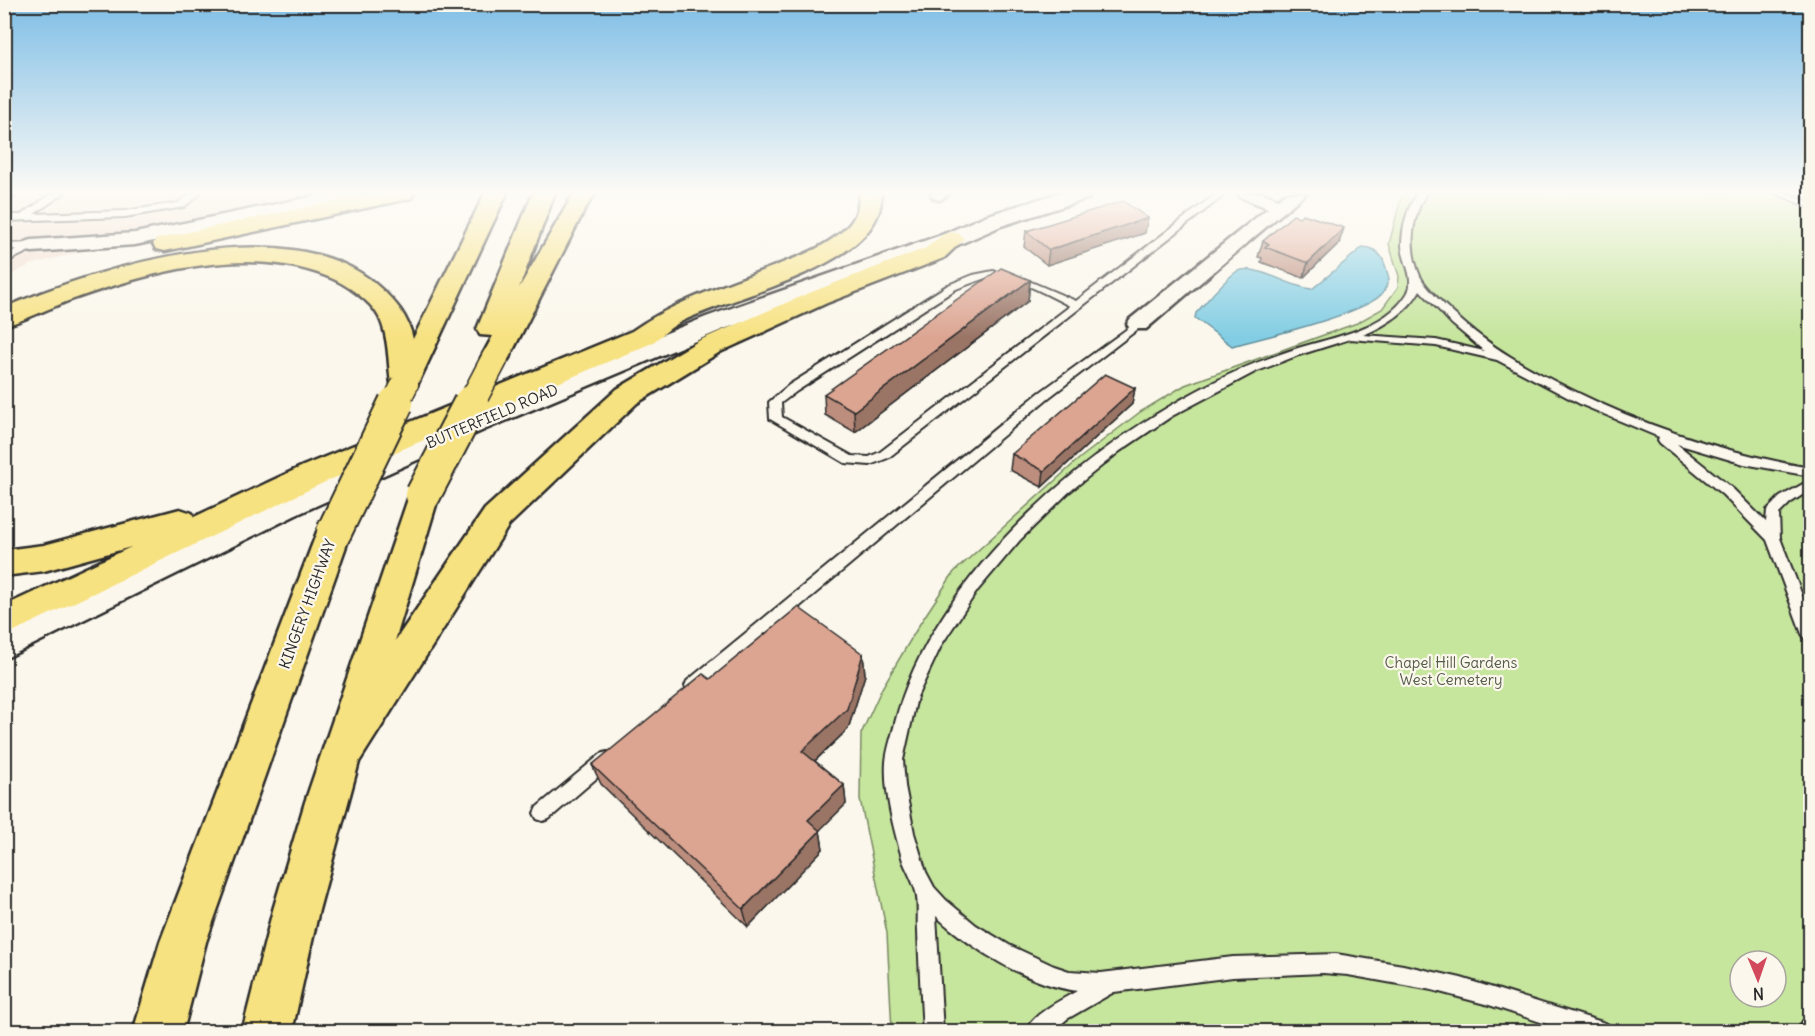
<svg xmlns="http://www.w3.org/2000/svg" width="1815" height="1036" font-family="Delius,sans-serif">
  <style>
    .built { fill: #f2ded1 }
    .green { fill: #c6e59d; stroke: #788864; stroke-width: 1.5; fill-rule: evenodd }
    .water { fill: #82cde3; stroke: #5f8c99; stroke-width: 1.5 }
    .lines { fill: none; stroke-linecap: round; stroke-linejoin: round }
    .service-casing { stroke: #2b2b2b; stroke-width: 4 }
    .minor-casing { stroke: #2b2b2b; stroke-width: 5 }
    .secondary-casing { stroke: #2b2b2b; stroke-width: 5 }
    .trunk-casing { stroke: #2b2b2b; stroke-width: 5 }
    .service { fill: #fbf7ec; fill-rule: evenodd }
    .minor { fill: #fbf7ec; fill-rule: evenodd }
    .secondary { fill: #fbf7ec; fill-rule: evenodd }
    .trunk { fill: #f7e281; fill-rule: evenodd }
    .trunk-bridge-far1-casing { stroke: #2b2b2b; stroke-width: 29; stroke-linecap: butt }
    .trunk-bridge-casing { stroke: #2b2b2b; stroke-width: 38; stroke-linecap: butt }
    .trunk-bridge-far1 { stroke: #f7e281; stroke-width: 26 }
    .trunk-bridge { stroke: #f7e281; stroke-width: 34 }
    .wall { fill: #bd8e7e; stroke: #2b2b2b; stroke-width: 1.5 }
    .shaded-wall { fill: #9a7466; stroke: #2b2b2b; stroke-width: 1.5 }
    .building { fill: #dca592; stroke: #2b2b2b; stroke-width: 1.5 }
    .labels { text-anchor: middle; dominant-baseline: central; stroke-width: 4.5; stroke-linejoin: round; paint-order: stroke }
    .street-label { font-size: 15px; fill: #2b2b2b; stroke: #fbf7ec }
    .park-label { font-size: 15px; fill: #525a48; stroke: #fbf7ec }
  </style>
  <rect width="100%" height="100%" fill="#fbf7ec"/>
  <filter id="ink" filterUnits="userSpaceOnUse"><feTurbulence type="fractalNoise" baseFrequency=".0167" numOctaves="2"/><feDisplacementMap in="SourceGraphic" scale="12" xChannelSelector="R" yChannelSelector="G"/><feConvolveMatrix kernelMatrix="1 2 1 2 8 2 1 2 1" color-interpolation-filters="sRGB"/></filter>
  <g filter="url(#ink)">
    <path class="built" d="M5 193H343L174 227 30 265 5 278Z"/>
    <path class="green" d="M1405 193H1810V1031H892L887 933 860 799 861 734 882 688 921 622 954 572 1080 458 1140 412 1185 385 1357 323 1382 309 1398 287 1399 276 1389 244 1401 198ZM1740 961H1776V997H1740Z"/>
    <path class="water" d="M1363 247C1382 248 1385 263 1389 279 1387 284 1385 291 1381 295 1360 315 1263 338 1232 346L1195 318 1196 313C1208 300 1221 283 1236 272 1252 261 1291 288 1312 289Z"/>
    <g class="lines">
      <g class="service-casing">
        <path id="service" d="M53 193H64L34 214 125 211 178 203 191 193H201L184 207 125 217 4 221V215H21Z
          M1217 193H1227L888 458 870 465 845 463 770 419 769 402 789 385 948 285 973 275 993 271 1017 276 1076 301ZM988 277C1016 276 1045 294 1070 306L880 452 869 457 852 456 782 417 781 403 797 391 956 289Z
          M1417 193H1426C1411 219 1408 249 1420 276 1427 290 1443 303 1454 314 1489 347 1529 369 1572 390 1649 428 1727 453 1810 468V476L1744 464 1677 444 1733 489 1766 522 1767 510 1780 497 1810 480V490L1790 503 1779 514 1780 538 1810 616V640L1805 638 1802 634 1767 540 1723 495 1660 443 1658 440 1659 437 1582 405 1497 360 1436 346 1350 339 1299 355 1255 372 1172 416 1120 451 1068 493 1020 540 977 591 942 644 917 697 903 760 905 786 914 833 926 872 934 887 946 900 976 925 1009 945 1054 966 1069 971 1101 973 1233 957 1336 954 1403 965 1461 978 1602 1022 1609 1025 1612 1032H1571L1489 1005 1432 990 1348 975 1323 973 1233 977 1114 992 1067 1019 1052 1032H1025C1033 1013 1060 1001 1077 991 1029 985 971 949 936 916L943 1032H923C921 998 919 964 918 931 917 919 919 904 916 892 913 881 907 871 903 861 894 830 884 794 886 762 887 749 892 736 895 723 932 574 1099 433 1235 372 1256 362 1277 355 1298 348 1334 337 1385 329 1407 294 1416 279 1403 262 1402 246 1402 227 1407 209 1417 193ZM1420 290 1452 324 1484 351 1436 340 1363 335C1385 326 1408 312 1420 290Z
          M1775 193H1787L1810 202V208Z
          M32 243 36 244V248L4 263V256L17 249 4 250V244Z
          M1138 321 1143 324 1142 326 1047 399 699 691 693 693 687 691 685 686 687 681 1039 393Z
          M607 752 613 754 615 759 613 764 549 819 543 821 537 819 534 813 537 807 601 754Z
          M1810 1018V1032H1796L1803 1021Z"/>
      </g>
      <g class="minor-casing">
        <path id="minor" d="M330 193H364L355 199 135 245 32 252 25 250 22 246 25 242 32 240 135 233Z
          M931 193H949V194L940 200 933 198Z
          M1238 193H1263L1278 199 1286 193H1306L1146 329H1130L1127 324 1130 319 1268 208 1240 197Z"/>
      </g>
      <g class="secondary-casing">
        <path id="secondary" d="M1059 193H1092L1089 198 1001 226 960 244 724 329 486 429 298 514 4 659V627L274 498 464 415 706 317 944 234 985 216Z"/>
      </g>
      <g class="trunk-casing">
        <path id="trunk" d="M373 193H414L411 198 403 200 165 251 156 249 153 244 156 239 165 237Z
          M485 193H507L415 390 405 393 395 390 391 384C388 362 389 337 379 317 371 300 343 282 326 276 245 244 146 273 68 301 47 309 26 320 4 326V308C100 267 291 207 379 287 396 302 408 316 413 339Z
          M533 193H555L519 288 574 193H596L586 207 509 358 505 364 495 366 485 364 481 358 493 336 480 335 477 329Z
          M859 193H881C887 267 728 295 677 324 668 329 660 337 652 343L325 482 4 636V606L131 547 44 571 4 576V550L44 545 180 509 192 513 194 517 303 466 632 331C675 301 726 285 775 266 800 256 827 247 847 227 857 217 859 206 859 193Z
          M952 232 960 234 964 239 944 258 827 303 720 352 637 403 509 525 359 762 319 910 292 1032H242L273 910 305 802 412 487 423 484 434 487 439 495 395 641 485 509 617 389 700 340 809 293 926 248 944 234Z
          M334 520 346 523 351 532 206 942 183 1032H133L160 942 317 532 322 523Z"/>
      </g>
      <use href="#service" class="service"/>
      <use href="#minor" class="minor"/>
      <use href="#secondary" class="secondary"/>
      <use href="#trunk" class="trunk"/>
      <g class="trunk-bridge-far1-casing">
        <path id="trunk-bridge-far1" d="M395 404 405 384
          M471 404 495 358"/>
      </g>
      <g class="trunk-bridge-casing">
        <path id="trunk-bridge" d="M423 495 471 403
          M334 532 396 403"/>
      </g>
      <use href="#trunk-bridge-far1" class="trunk-bridge-far1"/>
      <use href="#trunk-bridge" class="trunk-bridge"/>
    </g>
    <path class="wall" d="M1026 231 1145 233 1047 265 1024 247Z
      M1263 241 1339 243 1303 278 1261 262 1262 258 1258 257Z
      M1030 280 1028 301 855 432 825 415 824 394Z
      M1135 388 1132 404 1042 487 1010 470 1012 454Z
      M863 654 865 675 848 729 815 761 844 785 846 804 819 830 820 831 823 849 748 927 601 784 592 765 710 679Z"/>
    <path class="shaded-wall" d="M4 193H21L4 207Z
      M1148 218 1145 233 1047 265 1049 250Z
      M1344 228 1339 243 1303 278 1308 263Z
      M1030 280 1028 301 855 432 854 411Z
      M1135 388 1132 404 1042 487 1044 471Z
      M863 654 865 675 848 729 805 770 802 751Z
      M844 785 846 804 811 839 808 820Z
      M820 831 823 849 748 927 743 909Z"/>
    <path class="building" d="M1123 201 1148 218 1049 250 1026 231Z
      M1303 214 1344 228 1308 263 1265 247 1269 244 1263 241 1293 215 1299 217Z
      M1001 268 1030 280 854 411 824 394Z
      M1105 374 1135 388 1044 471 1012 454Z
      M798 607 863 654 847 709 802 751 844 785 808 820 820 831 743 909 592 765 703 674 710 679Z"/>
  </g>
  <linearGradient id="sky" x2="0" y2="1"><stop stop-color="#7fbee6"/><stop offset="0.57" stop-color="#fdfbf6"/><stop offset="1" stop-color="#fdfbf6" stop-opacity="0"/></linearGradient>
  <rect width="1815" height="338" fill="url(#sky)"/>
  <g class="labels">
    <g class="street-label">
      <text transform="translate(492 416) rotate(-23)">BUTTERFIELD ROAD</text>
      <text transform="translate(307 604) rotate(-70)">KINGERY HIGHWAY</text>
    </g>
    <g class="park-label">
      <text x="1451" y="662">Chapel Hill Gardens<tspan x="1451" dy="17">West Cemetery</tspan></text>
    </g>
  </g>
  <rect width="1815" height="1036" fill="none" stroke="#fbf7ec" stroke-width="24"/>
  <rect x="12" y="12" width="1791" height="1012" fill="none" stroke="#2b2b2b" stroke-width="2" filter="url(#ink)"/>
  <g transform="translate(1758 979) rotate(178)"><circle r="28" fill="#fbf7ec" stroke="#a8a59f" stroke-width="1.5"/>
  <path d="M0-4.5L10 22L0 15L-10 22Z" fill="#d1495b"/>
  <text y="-9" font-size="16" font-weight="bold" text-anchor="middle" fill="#2b2b2b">N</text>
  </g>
</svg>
